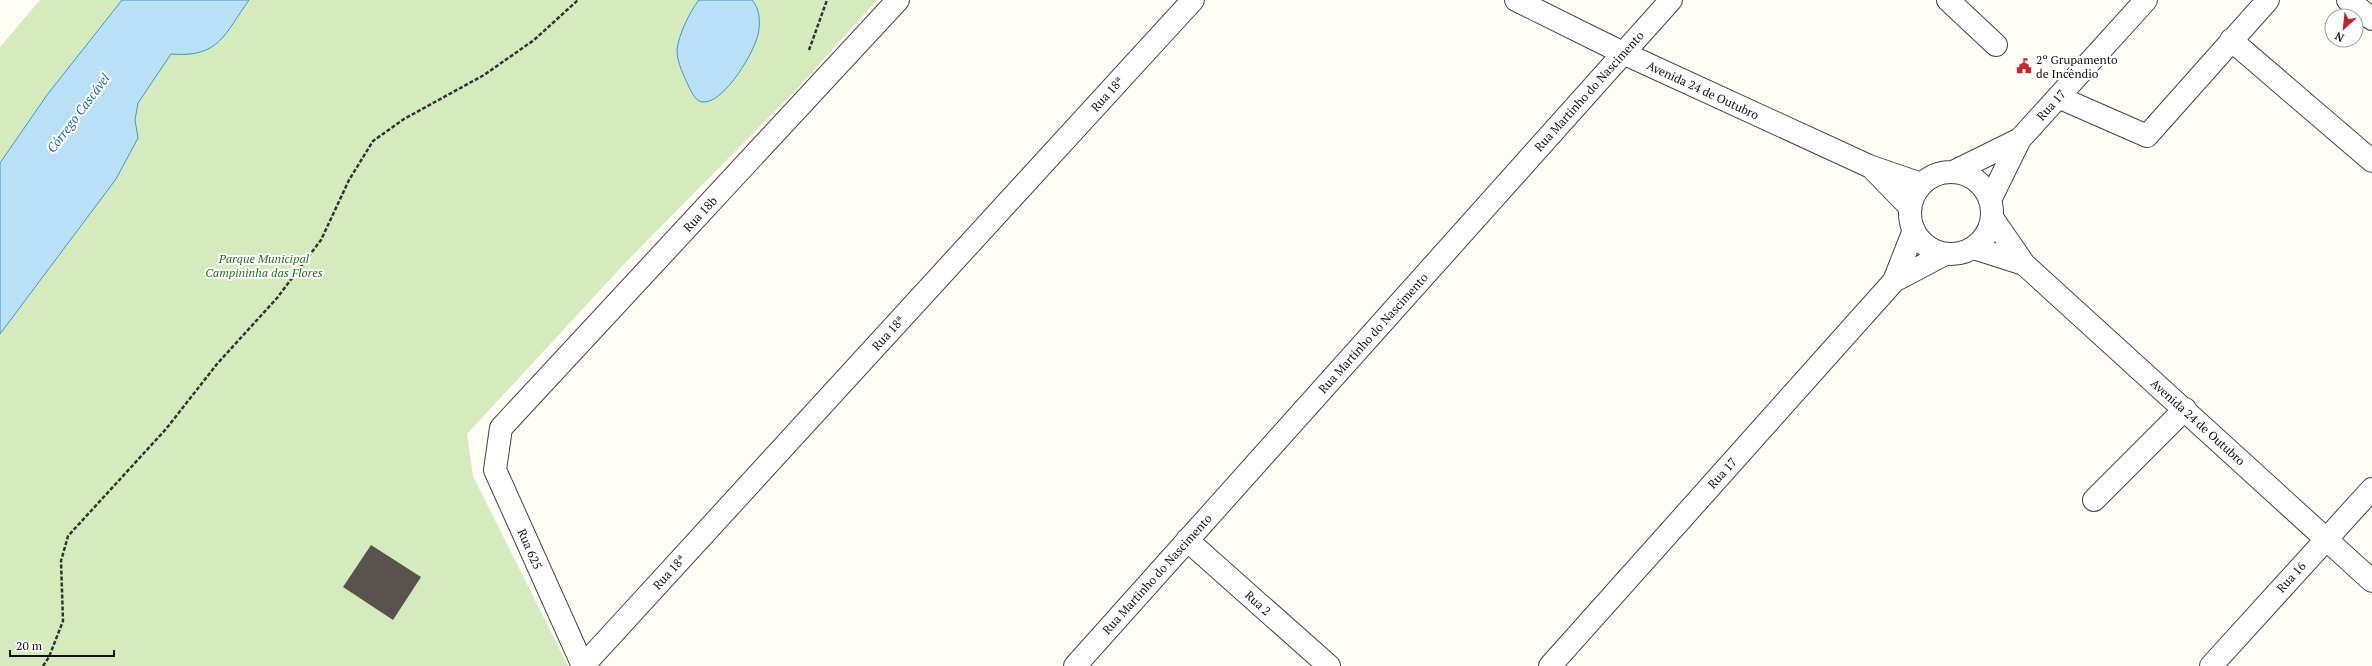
<svg xmlns="http://www.w3.org/2000/svg" width="2372" height="666" font-family="'PT Serif',serif">
  <style>
    .green { fill: #d5ebbd }
    .water { fill: #b9e0f7; stroke: #3f96cf }
    .building { fill: #5a524d }
    .lines { fill: none; stroke-linecap: round; stroke-linejoin: round }
    .minor-casing { stroke: #444; stroke-width: 24 }
    .path { stroke: #333; stroke-width: 2.5; stroke-dasharray: 4 2; stroke-linecap: butt }
    .minor { stroke: #fff; stroke-width: 22 }
    .labels { text-anchor: middle; dominant-baseline: central; stroke-width: 4; stroke-linejoin: round; paint-order: stroke }
    .poi-label { font-size: 12px; fill: #111; stroke: #fff; text-anchor: start }
    .street-label { font-size: 12px; fill: #111; stroke: #fff }
    .park-label { font-size: 12px; font-style: italic; fill: #2f6b1f; stroke: #fff }
    .water-label { font-size: 13px; font-style: italic; fill: #1768a6; stroke: #fff }
  </style>
  <rect width="100%" height="100%" fill="#fffdf5"/>
  <path class="green" d="M40 0H877L795 91 625 263 467 434 473 476 568 666H0V47Z"/>
  <path class="water" d="M122 0H249C224 35 219 58 171 54L138 103 135 120 138 138 116 179 0 334V163L47 95Z
    M699 0H752C759 8 760 18 759 29 758 48 724 104 703 102 696 102 692 93 689 87 684 76 677 63 677 50 678 36 690 11 699 0Z"/>
  <path class="building" d="M371 545 421 577 393 620 343 587Z"/>
  <g class="lines">
    <g class="minor-casing">
      <path id="minor" d="M1516 0 1623 53 1869 166 1921 184
        M1948 0 1996 45
        M2348 0 2372 19
        M2231 40 2372 161
        M2058 97 2147 136 2268 0
        M1873 169 1910 207
        M1955 171 2020 139
        M1910 213a41 41 0 1 1 82 0a41 41 0 1 1-82 0Z
        M1991 198 2020 139 2146 0
        M1993 219 2024 264 2372 581
        M1974 248 2024 264
        M1894 281 1945 254
        M2094 500 2185 409
        M1187 540 1329 666
        M583 666 1193 0
        M583 666 495 470 501 428 898 0
        M1075 666 1671 0
        M1550 666 1894 281 1914 230
        M2211 666 2372 489"/>
    </g>
    <path class="path" d="M809 50 827 0
      M43 666 49 657 63 621 61 561 68 536 166 429 217 364 277 298 321 240 349 180 373 141 404 119 484 75 534 40 578 0"/>
    <use href="#minor" class="minor"/>
  </g>
  <defs>
    <g id="civic-bare" transform="scale(1.2)"><path d="M-.6-6.5H3V-4.5H.6V-3L4-1V1h2V6H-6V1h2V-1L-.6-3ZM-1.2 2.5V6h2.4V2.5Z" fill="#c4262e" stroke="#fff" stroke-width="2.5" paint-order="stroke"/></g>
  </defs>
  <g fill-rule="evenodd">
    <use href="#civic-bare" x="2024" y="66"/>
  </g>
  <g class="labels">
    <g class="poi-label">
      <text x="2036" y="59">2º Grupamento<tspan x="2036" dy="14">de Incêndio</tspan></text>
    </g>
    <g class="street-label">
      <text transform="translate(1703 90) rotate(25)">Avenida 24 de Outubro</text>
      <text transform="translate(1589 91) rotate(-48)">Rua Martinho do Nascimento</text>
      <text transform="translate(1107 94) rotate(-48)">Rua 18ª</text>
      <text transform="translate(2051 105) rotate(-48)">Rua 17</text>
      <text transform="translate(700 214) rotate(-47)">Rua 18b</text>
      <text transform="translate(888 333) rotate(-48)">Rua 18ª</text>
      <text transform="translate(1373 333) rotate(-48)">Rua Martinho do Nascimento</text>
      <text transform="translate(2198 422) rotate(42)">Avenida 24 de Outubro</text>
      <text transform="translate(1722 473) rotate(-48)">Rua 17</text>
      <text transform="translate(530 549) rotate(66)">Rua 625</text>
      <text transform="translate(669 572) rotate(-48)">Rua 18ª</text>
      <text transform="translate(1157 574) rotate(-48)">Rua Martinho do Nascimento</text>
      <text transform="translate(2291 577) rotate(-48)">Rua 16</text>
      <text transform="translate(1258 603) rotate(42)">Rua 2</text>
    </g>
    <g class="park-label">
      <text x="264" y="258">Parque Municipal<tspan x="264" dy="14">Campininha das Flores</tspan></text>
    </g>
    <g class="water-label">
      <text transform="translate(78 113) rotate(-53)">Córrego Cascável</text>
    </g>
  </g>
  <g transform="translate(2344 28) rotate(207)"><circle r="19" fill="#ffffff" stroke="#a0a0a0"/>
  <path d="M0-3L7 15L0 10L-7 15Z" fill="#c4262e"/>
  <text y="-6" font-size="11" font-weight="bold" text-anchor="middle" fill="#111111">N</text>
  </g>
  <path d="M10 650v6h104v-6" fill="none" stroke="#111111" stroke-width="2"/>
  <text x="16" y="650" font-size="12" fill="#111111" stroke="#ffffff" stroke-width="3" paint-order="stroke">20 m</text>
</svg>
